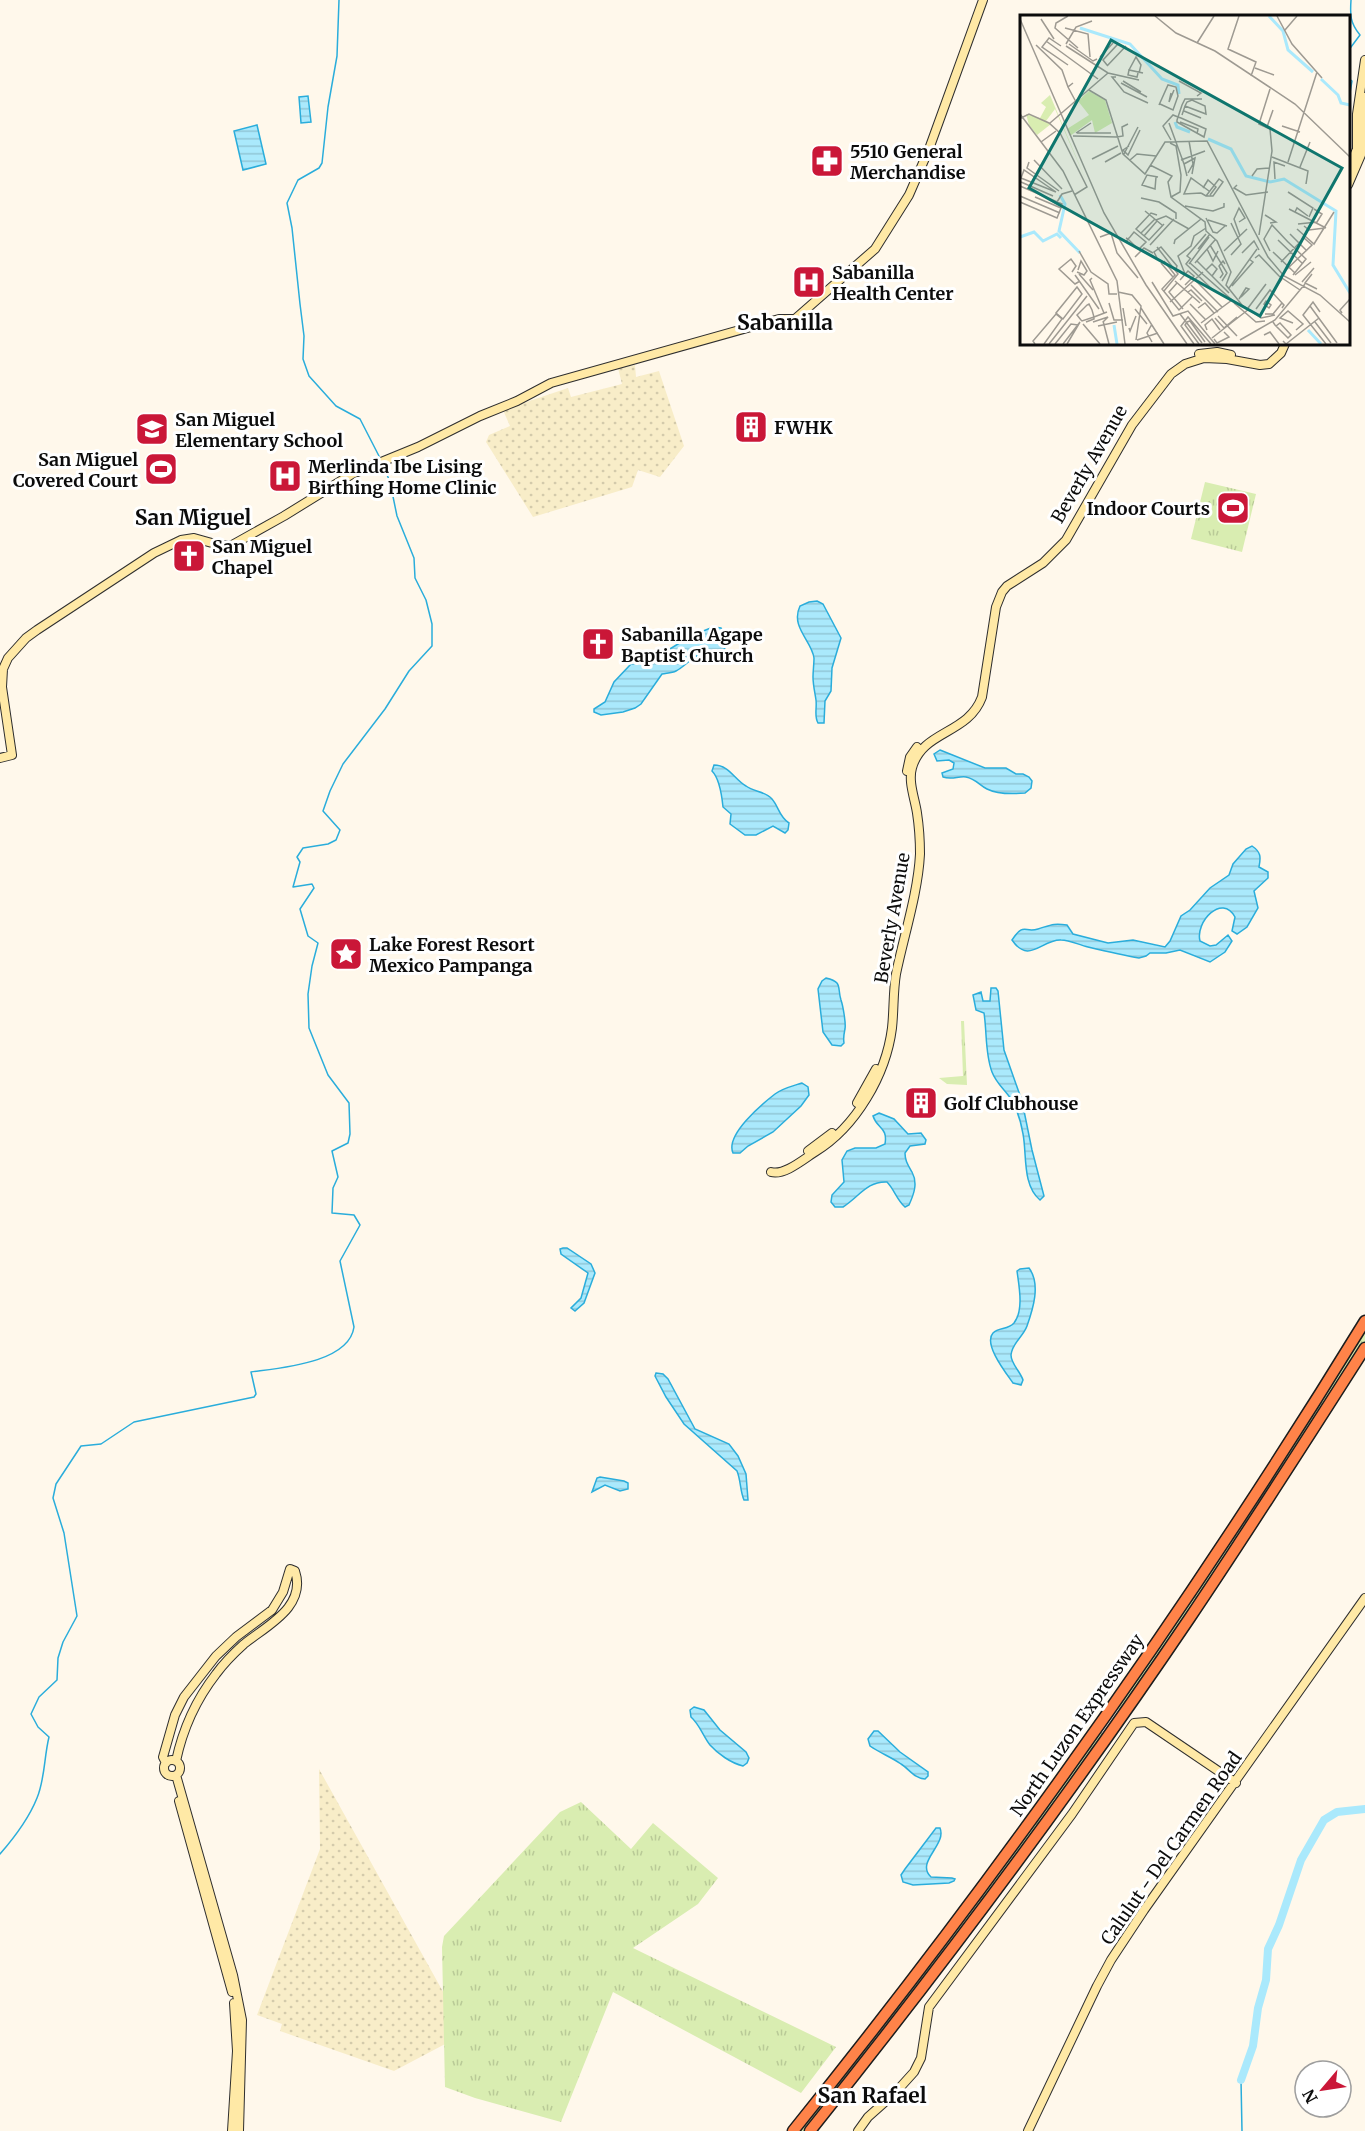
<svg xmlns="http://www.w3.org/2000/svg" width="1365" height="2131" font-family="Merriweather,serif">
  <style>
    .farmland { fill: url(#farmland-dots) }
    .grass { fill: url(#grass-tufts) }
    .water { fill: url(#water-rules); stroke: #2aaddb; stroke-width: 1.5 }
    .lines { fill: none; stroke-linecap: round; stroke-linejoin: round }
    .stream { stroke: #2aaddb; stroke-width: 1.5 }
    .river { stroke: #aae9fc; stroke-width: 8 }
    .secondary-casing { stroke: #2e2e2e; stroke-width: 10 }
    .highway-casing { stroke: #1d1d1d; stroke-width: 13 }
    .secondary { stroke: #ffe9a6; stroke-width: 8 }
    .highway { stroke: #ff8349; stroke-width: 10 }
    .labels { text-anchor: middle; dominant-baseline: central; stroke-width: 6; stroke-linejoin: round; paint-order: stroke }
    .poi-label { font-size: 18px; font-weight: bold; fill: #0c0c0c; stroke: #fff; text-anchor: start }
    .street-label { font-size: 18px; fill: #0c0c0c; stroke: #fff }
    .quarter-label { font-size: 21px; font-weight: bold; fill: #0c0c0c; stroke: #fff }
    .inset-river { fill: none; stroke: #aae9fc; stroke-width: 3 }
    .inset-road { fill: none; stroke: #9e9a92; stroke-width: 1.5 }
    .view { fill: #0f766e; fill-opacity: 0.15; stroke: #0f766e; stroke-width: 3 }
    .inset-edge { fill: none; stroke: #0c0c0c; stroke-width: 3 }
  </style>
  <defs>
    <pattern id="farmland-dots" width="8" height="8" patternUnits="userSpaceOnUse" patternTransform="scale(1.5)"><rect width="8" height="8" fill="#f8edc8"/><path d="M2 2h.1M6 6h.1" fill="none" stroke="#d3caab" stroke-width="1.8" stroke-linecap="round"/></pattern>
    <pattern id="grass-tufts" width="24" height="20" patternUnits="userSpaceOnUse" patternTransform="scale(1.5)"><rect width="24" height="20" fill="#d9edb1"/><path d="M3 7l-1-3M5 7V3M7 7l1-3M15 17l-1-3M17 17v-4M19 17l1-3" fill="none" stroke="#b9ca97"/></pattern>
    <pattern id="water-rules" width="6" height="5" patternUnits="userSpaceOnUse" patternTransform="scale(1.5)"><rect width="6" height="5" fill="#aae9fc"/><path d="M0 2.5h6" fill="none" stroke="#91c7d7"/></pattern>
  </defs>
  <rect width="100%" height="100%" fill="#fff8eb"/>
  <path class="farmland" d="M635 365 636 377 659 371 684 446 660 477 638 470 632 487 533 517 486 442 489 435 510 426 503 410 568 388 571 397 622 384 618 368Z
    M319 1769 466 2033 394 2071 280 2031 282 2024 257 2015 320 1849Z"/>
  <path class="grass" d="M1205 482 1256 494 1242 552 1191 539Z
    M961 1021H964L967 1085 947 1084 939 1078 963 1076Z
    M1365 1326V1342L1279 1479 1121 1710H1119L1117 1707Z
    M1101 1732 1104 1735 1069 1788 808 2131H798Z
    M581 1802 631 1849 653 1823 718 1878 698 1904 633 1948 836 2047 801 2093 613 1992 561 2122 475 2098 445 2087 442 1947 444 1936 560 1812Z"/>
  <path class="water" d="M308 96 311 122 301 123 299 97Z
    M257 125 266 164 243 170 234 131Z
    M817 601 823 604 841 638 832 668 831 691 825 701 824 723H818C814 716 817 709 816 700 815 693 813 685 813 677 813 671 814 664 814 658 812 641 790 627 800 606L809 602Z
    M713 627 721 628C725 634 729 644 723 651 718 656 711 651 705 653 694 654 686 666 676 671 672 673 667 673 662 674L641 704 635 708 623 712 601 715 594 712V709L605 702 614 682 631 664 639 663 653 654 665 652 691 636Z
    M940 750 985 768H1006L1016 774H1023L1029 777 1032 781 1031 788 1025 793C1014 794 997 794 987 789 979 785 976 779 966 777 958 776 952 780 943 777L942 773 953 769 954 763 949 760 937 761 934 754Z
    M714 765C729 765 734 779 746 786 754 792 765 791 772 799 779 807 779 817 789 823L788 830 785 833 773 826 756 835H745L730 824 731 814 723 807C722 797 719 778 712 771Z
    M1252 846C1261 852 1261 857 1259 867L1268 872V878L1254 891 1258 908 1247 927 1237 934 1232 931 1235 917C1222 893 1195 922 1200 941L1210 946 1216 945 1228 935 1232 941 1225 952 1210 962 1180 950 1166 953H1150L1146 956 1139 958C1122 955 1105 951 1088 947 1079 945 1070 940 1061 940 1042 939 1029 965 1012 940 1024 922 1024 933 1038 929 1051 925 1053 923 1067 925L1073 934 1108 943 1133 940 1165 947 1170 941 1181 916 1190 910 1210 888 1229 875 1233 864 1246 849Z
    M826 978C843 982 837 987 841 1000 843 1006 846 1023 845 1029 844 1034 843 1037 844 1043L841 1046 832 1045 823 1032 818 989 822 981Z
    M991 988H996L998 991 1004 1050 1022 1101 1032 1150 1044 1196 1040 1200C1022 1185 1027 1154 1023 1134 1021 1122 1017 1109 1011 1099 1005 1090 996 1083 992 1072 985 1054 987 1032 984 1013L976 1010 973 995 981 992 983 1001H990Z
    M802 1083 808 1087 809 1095 801 1106 773 1132 748 1146 740 1153H733C725 1135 762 1104 775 1094 783 1088 793 1086 802 1083Z
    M879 1113 894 1119 908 1134 921 1133 926 1140 925 1144 910 1146 905 1153C905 1161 908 1165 912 1172 918 1183 914 1194 909 1205L905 1207C897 1200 894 1189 887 1182 867 1181 859 1197 843 1207H835L831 1202 832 1195 844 1182 842 1160 847 1151 855 1148H876L885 1144C888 1127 877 1129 873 1116Z
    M563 1248H567L591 1264 595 1273 584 1303 575 1311 571 1308 581 1298 588 1273 561 1254 560 1249Z
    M1029 1268C1041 1284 1033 1309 1027 1326 1023 1337 1012 1343 1011 1355 1011 1364 1020 1371 1023 1380L1021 1385 1013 1383C1006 1373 983 1344 993 1333 999 1327 1008 1330 1014 1323 1024 1310 1019 1286 1017 1271L1020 1269Z
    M656 1373 663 1374 668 1379 695 1429 729 1444 738 1456 746 1474 748 1500H744C740 1491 741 1481 737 1471L684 1424 666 1397 655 1376Z
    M600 1477 624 1481 628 1483V1489L620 1491 605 1485 592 1492 597 1478Z
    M694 1707 704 1710 720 1730 746 1752 749 1758 747 1763 743 1766C731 1763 718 1754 710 1745 703 1736 700 1725 691 1717L690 1710Z
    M874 1731H878L900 1752 928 1772V1776L925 1779C915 1779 909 1769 901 1764 891 1757 880 1753 870 1746L868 1739Z
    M936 1828H940C947 1845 915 1862 931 1877L952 1878 955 1879 954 1881 949 1883 913 1885 903 1882 901 1875 905 1869Z"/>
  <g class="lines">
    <path class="stream" d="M339 0 337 56 328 107 322 163 319 168 298 180 287 203 292 228 300 304 304 336 303 359 309 376 336 406 360 419 380 458
      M1348 51 1360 35C1350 23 1350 15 1351 0
      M1348 78 1352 81 1348 105
      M0 1854C14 1838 29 1818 37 1798 45 1779 44 1757 49 1737L38 1727 31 1714 39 1697 57 1680 58 1658 63 1642 77 1616 64 1533 53 1498 56 1484 81 1446 101 1444 134 1422 254 1397 256 1394 251 1372C280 1368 349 1363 354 1327L340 1261 360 1225 354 1215 332 1213 333 1188 338 1177 332 1151 348 1143 350 1134 349 1103 328 1075 309 1028 308 994 312 966 318 943 308 936 300 909 314 888 312 884 293 887 300 862 297 857 303 848 328 844 336 840 340 830 323 811 330 791 343 764 385 709 409 671 432 646V624L426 600 415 578 414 558 397 516 390 482 383 465
      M1241 2080 1242 2131"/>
    <path class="river" d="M1241 2080 1253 2046 1258 2008 1266 1980 1268 1949 1279 1925 1301 1860 1324 1820 1337 1812 1365 1809"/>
    <g class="secondary-casing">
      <path id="secondary" d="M1348 170 1357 149V114L1365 60
        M1348 185 1361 155 1365 97
        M1199 354 1217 352 1231 355
        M0 758 12 755 2 687 3 669 8 658 26 638 37 630 154 553 181 540 194 538 219 545H232L284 516 352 474 418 447 480 416 517 401 551 383 779 319H795L875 249 909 195 929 149 983 0
        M907 771 910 757 917 747
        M857 1103 876 1069
        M808 1151 832 1133
        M771 1172C784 1176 804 1159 815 1152 856 1127 886 1075 892 1028 894 1010 893 992 896 974 904 935 918 893 920 854 920 840 919 826 917 813 915 799 908 782 912 768 922 730 968 735 982 697L996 607 1002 592 1007 586 1043 563 1066 540 1132 425 1171 374 1185 364 1204 358 1227 359 1260 365 1269 364 1281 353 1285 344
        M164 1768a8 8 0 1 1 16 0a8 8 0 1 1-16 0Z
        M166 1763 163 1757 175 1715 184 1697 216 1656 236 1637 272 1610 283 1592 290 1569 295 1571C307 1607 266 1626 244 1644 234 1653 224 1663 216 1674 195 1701 183 1728 176 1761
        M176 1775 233 1975 242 2020 239 2131
        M179 1801 232 1992
        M232 2131 237 2051 234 2003
        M858 2131 868 2117 895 2093 914 2072 921 2058 929 2007 1072 1814 1134 1723 1146 1722 1236 1783
        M1028 2131 1097 1986 1111 1960 1144 1910 1365 1598"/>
    </g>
    <g class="highway-casing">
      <path id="highway" d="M793 2131C1000 1874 1192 1603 1365 1321
        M810 2131C943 1965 1070 1795 1189 1619 1249 1530 1307 1439 1365 1348"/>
    </g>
    <use href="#secondary" class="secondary"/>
    <use href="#highway" class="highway"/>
  </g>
  <defs>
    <g id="pharmacy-square" transform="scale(1.725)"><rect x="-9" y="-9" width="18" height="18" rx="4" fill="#ca1738" stroke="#fff"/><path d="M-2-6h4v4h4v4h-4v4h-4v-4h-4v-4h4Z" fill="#fff"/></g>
    <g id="hospital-square" transform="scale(1.725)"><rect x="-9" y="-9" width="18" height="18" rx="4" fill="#ca1738" stroke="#fff"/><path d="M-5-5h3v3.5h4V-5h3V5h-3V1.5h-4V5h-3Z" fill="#fff"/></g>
    <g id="building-square" transform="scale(1.725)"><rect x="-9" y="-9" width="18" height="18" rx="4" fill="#ca1738" stroke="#fff"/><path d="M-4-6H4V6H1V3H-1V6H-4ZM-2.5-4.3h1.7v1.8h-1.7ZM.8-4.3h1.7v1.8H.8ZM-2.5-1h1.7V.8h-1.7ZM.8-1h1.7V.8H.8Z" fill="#fff"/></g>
    <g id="school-square" transform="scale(1.725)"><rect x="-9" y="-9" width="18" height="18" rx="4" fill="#ca1738" stroke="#fff"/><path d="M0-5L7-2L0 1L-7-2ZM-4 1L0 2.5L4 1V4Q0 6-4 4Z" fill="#fff"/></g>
    <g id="stadium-square" transform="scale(1.725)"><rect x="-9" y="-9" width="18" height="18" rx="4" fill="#ca1738" stroke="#fff"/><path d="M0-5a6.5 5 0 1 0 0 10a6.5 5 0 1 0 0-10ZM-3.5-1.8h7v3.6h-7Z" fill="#fff"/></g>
    <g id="church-square" transform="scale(1.725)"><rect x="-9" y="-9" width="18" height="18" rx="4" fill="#ca1738" stroke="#fff"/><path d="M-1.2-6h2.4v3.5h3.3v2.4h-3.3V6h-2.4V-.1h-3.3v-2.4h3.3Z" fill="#fff"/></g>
    <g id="sight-square" transform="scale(1.725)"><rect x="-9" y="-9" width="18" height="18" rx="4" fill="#ca1738" stroke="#fff"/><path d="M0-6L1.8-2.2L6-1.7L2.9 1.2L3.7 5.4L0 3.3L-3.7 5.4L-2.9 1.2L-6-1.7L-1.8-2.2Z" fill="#fff"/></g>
  </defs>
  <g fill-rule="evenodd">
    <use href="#pharmacy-square" x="827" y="161"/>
    <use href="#hospital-square" x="809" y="282"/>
    <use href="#building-square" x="751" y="427"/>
    <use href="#school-square" x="152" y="429"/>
    <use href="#stadium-square" x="161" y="469"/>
    <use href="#hospital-square" x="285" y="476"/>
    <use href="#stadium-square" x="1233" y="508"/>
    <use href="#church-square" x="189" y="556"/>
    <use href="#church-square" x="598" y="644"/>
    <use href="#sight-square" x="346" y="954"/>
    <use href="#building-square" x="921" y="1103"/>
  </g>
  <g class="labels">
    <g class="poi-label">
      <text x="850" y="151">5510 General<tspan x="850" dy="21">Merchandise</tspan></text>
      <text x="832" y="272">Sabanilla<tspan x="832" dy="21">Health Center</tspan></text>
      <text x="175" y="419">San Miguel<tspan x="175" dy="21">Elementary School</tspan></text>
      <text x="774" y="427">FWHK</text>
      <text x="138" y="459" text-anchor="end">San Miguel<tspan x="138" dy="21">Covered Court</tspan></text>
      <text x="308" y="466">Merlinda Ibe Lising<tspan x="308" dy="21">Birthing Home Clinic</tspan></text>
      <text x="1210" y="508" text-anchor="end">Indoor Courts</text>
      <text x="212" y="546">San Miguel<tspan x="212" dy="21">Chapel</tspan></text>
      <text x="621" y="634">Sabanilla Agape<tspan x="621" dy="21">Baptist Church</tspan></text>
      <text x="369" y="944">Lake Forest Resort<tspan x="369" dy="21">Mexico Pampanga</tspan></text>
      <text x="944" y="1103">Golf Clubhouse</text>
    </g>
    <g class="street-label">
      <text transform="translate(1089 464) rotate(-60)">Beverly Avenue</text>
      <text transform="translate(892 918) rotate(-80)">Beverly Avenue</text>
      <text transform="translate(1077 1725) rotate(-55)">North Luzon Expressway</text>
      <text transform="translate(1171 1848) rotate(-55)">Calulut - Del Carmen Road</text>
    </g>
    <g class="quarter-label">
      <text x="785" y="322">Sabanilla</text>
      <text x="193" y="517">San Miguel</text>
      <text x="872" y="2095">San Rafael</text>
    </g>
  </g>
  <g transform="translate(1020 15)">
    <rect width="330" height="330" fill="#fff8eb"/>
    <path d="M69 76 85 85 92 108 75 118 72 105 50 121 47 114 69 100 58 86ZM30 80 67 168 35 94 26 106 31 109 17 120 9 110 6 99 20 103 26 92 21 88Z" fill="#d9edb1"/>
    <path class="inset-river" d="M249 1 263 16 268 35 293 57M60 13 110 29 142 64 158 70 159 79M301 64 318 80 321 88 330 90M155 107 157 112 170 117M188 124 211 134 226 161 250 167 264 164 316 196 313 250 330 278M40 180 45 189 39 216 60 238M0 222 14 217 23 226 37 219 41 223M94 310 97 329M288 315 301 329"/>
    <path class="inset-road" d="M48 1 36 8 35 13 58 33M135 1 156 18 195 36 275 89 330 142M219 1 208 34 236 47 231 61M257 1 272 29 302 63M0 4 84 198 126 270 167 329M21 4 34 24M45 13 68 19 70 42M265 15 277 1M26 26 78 64M177 28 194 1M46 29 56 12 72 6M49 29 73 46 77 44M16 30 42 55 48 72M41 31 29 23 22 32 48 50M46 31 88 58 119 65M80 42 93 28M87 50 83 45 98 29 105 32M87 51 106 31M235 53 254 60M109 55 116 42 121 50 119 58M118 58 117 62 108 60 109 55 123 58M96 62H92L104 77 128 88M103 66 121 77M159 66 181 78 177 81M53 68 48 72 56 87M101 68 127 82M69 75 86 85 103 139 125 159 145 127 187 126 248 242 264 261 300 280 330 307M151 78 149 87 154 75M139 90 148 70 156 72 158 81 153 95 140 89M164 96 181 103M0 99 43 156 97 266 105 329M162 100 165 91 167 87 172 85 185 91 186 99 165 91M1 103 9 99 29 108 40 118 67 172 54 180M160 107 178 114 177 119M30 108 88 58M149 108 164 149M262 111 280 117M247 112 253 95M56 118 71 108M57 118H91M53 121 97 122M97 122 103 121 102 112 108 109M151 125 143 111 153 100 158 102 161 103 186 114 184 122 157 107V105L162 90 165 84H182M21 127 36 116M150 128 156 131 161 160 160 177 151 182M109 131 103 135 108 140 120 115M104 139 118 112M252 142 288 156 286 169M72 144 98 131M14 145 42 174M110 145 117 139 136 141M161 145 185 136M9 147 7 153 39 176M85 147 101 138M268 147 297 57M130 150 152 161 148 167 151 182 185 207 186 216 197 226 211 257 206 270 222 290 241 303 255 300M280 152 290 127M168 158 173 149 169 126M167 161 164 149 175 143 172 159M232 161 237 154 249 153M136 162 135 174 122 170 127 160 138 162M255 164 254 147 265 151M1 167 33 181M217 170 214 173 226 180 248 177M0 171 42 189 41 193M183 173 188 165 196 172 190 180M36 177 1 163 4 155 36 177M268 177 293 193 289 202M181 178 164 179 171 163 189 176M181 178 186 181H193L203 167 199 164 186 181M0 181 40 198M121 183 139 187 156 198V204M0 187 37 203 41 193 15 182M37 187 42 179 52 176M165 191 193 196 204 192V188M269 194 306 213M125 196 142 210M275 197 277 193 288 201M137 200 131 198 116 214 129 225 144 209M245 200 256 207 250 208M186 203 193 217 197 218 205 211M136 205 146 201 169 214M188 205 207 211M219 207 225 203 219 193 214 204 220 221M211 208 221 229 211 240M278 209 297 207 302 199 294 194M284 211 289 215 305 213M277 214 294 229 314 197M121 218 135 204M270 219 287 236M239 220 252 136 250 114 239 109 250 74M124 221 137 206M80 222 91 218 97 238 118 263M258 225 283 249M267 226 286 244 273 260M106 227 108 224 110 222 114 217 126 227 119 234 116 232 108 224 106 223M154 229 155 225 181 204M130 230 154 204M190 230 207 258 202 266M137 232 158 259 144 276M178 234 190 219M187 234 193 246 198 236M59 236 71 257 88 269 89 279H97M204 236 227 214M250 236 244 224 252 210 268 227M253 237 275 258M222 238 234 226 239 235M115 242 124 233 133 238M137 243 134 237 141 232 157 251 156 254M235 243 239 240 259 261 280 275M170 244 166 249 194 276M171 244 167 241 186 219M144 246 155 260 142 274 159 295 173 281M177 246 209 278M261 247 284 223 292 230 267 254M141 248 153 262M170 248 212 285 181 308M175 248 195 225M169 249 189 222M186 255 192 249 197 254 192 261M52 257 56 251 51 244 39 254 55 269 60 266M57 257 64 260 67 256 61 246 58 255M59 259 73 275M165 259 158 241 171 231 174 221 186 213M292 259 285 268 297 274M55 260 79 294M275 260 291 247M72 263 70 265 84 298M173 263 202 292M200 263 203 259 199 251 203 246 205 249M160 265 168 256 174 261 165 270M155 266 180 288M132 267 153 301 168 296 195 329M282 267 294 253M157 268 149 277 163 294M171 270 198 297M212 271 233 247 229 244M57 272 62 279 43 304 36 298ZM209 273 237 234M98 277 112 280 121 291 116 325M168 277 171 275 182 286M251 279 262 264M219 284 226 273 229 274 221 282M246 286 251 290 249 293 244 289ZM150 287 183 257M89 288 94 305H103M214 288 236 307 245 306M170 289 186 305M290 291 317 328M103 293 106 311M121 293 144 329M178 293 185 288 194 298M228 293 246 269M115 294 127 309M236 294 250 275 264 290 262 293M300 297 293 287 283 300 306 329M322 298 320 295 330 284M160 299 182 328M245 299H253L262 288M198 301 217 321M195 303 204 313 217 302M83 306 89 329M66 307 74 304V302L72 295 69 289 67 290 57 300 61 305 62 306 74 302 87 297M73 307 88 302 83 307M167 307 170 306 185 327M167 307 165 310 179 329M253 307 255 310 268 323 271 320 260 308 256 311M295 307 311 328M273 308 260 303 268 296 283 309 276 315M63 309 80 329M78 311 97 307M109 313 110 316 116 301M187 315 185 310 192 304 200 315M244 320 250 317 259 329M192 323 229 294M194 324 197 328 209 322 204 317M117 325 138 318M220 325 255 305 285 269M263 326 266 329 299 303M132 327 127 318 132 309M15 329 13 326 36 299 42 304 24 329M29 329 67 281M35 329 51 309 58 310M43 329 60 307 47 329M174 329 161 311 168 302 191 329"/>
    <path class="view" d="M91 25 322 153 240 301 9 173Z"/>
    <rect width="330" height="330" class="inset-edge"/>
  </g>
  <g transform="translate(1323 2089) rotate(241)"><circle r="28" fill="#ffffff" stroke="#9e9e9e" stroke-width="1.5"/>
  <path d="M0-4.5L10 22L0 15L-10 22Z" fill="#ca1738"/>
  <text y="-9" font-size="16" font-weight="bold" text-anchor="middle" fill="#0c0c0c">N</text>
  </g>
</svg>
